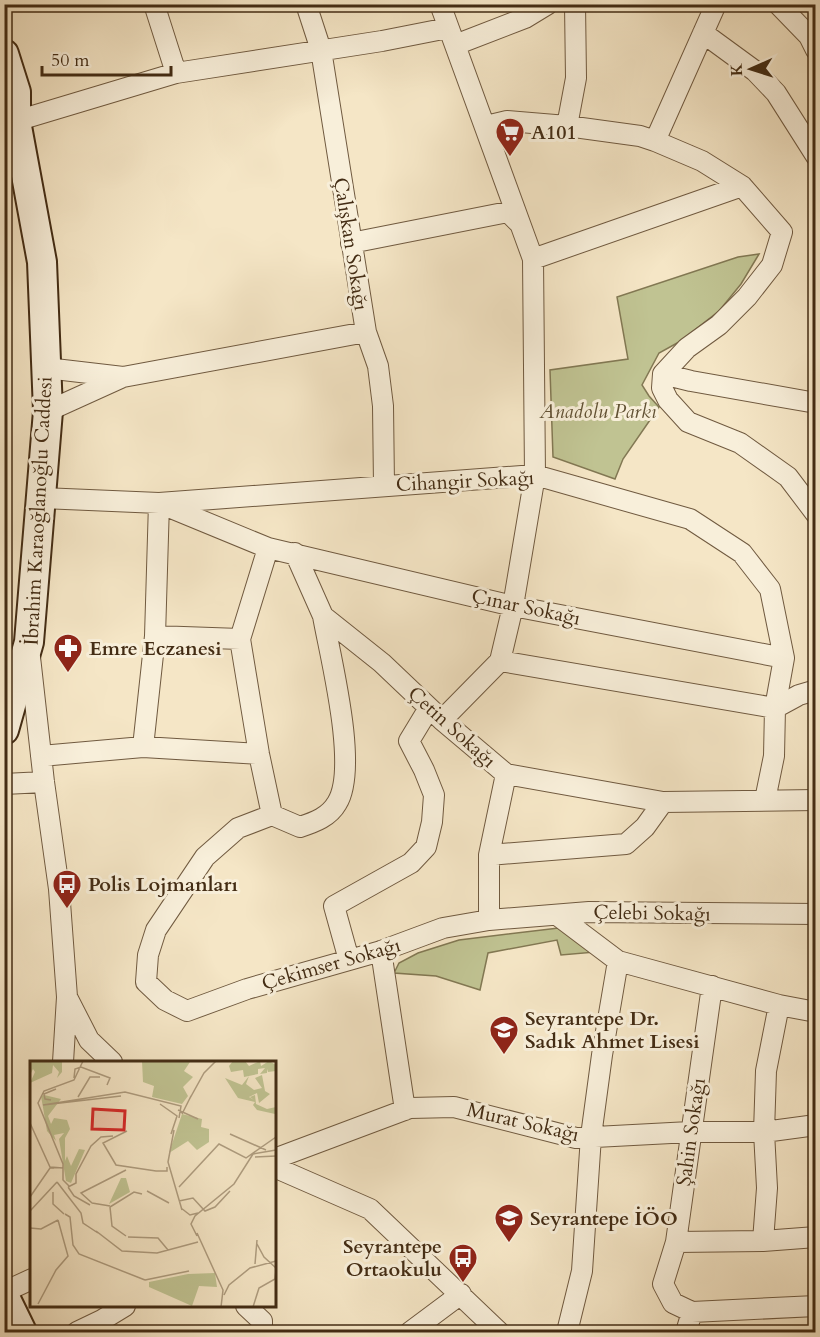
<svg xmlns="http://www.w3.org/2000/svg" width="820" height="1337" font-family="Cardo,serif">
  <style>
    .green { fill: #c0c392; stroke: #827853; stroke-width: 1.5 }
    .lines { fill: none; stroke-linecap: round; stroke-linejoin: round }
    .street-casing { stroke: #705a40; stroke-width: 22 }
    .secondary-casing { stroke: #432c14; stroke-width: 32 }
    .street { stroke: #f8efda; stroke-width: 20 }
    .secondary { stroke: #f8efda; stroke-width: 28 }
    .labels { text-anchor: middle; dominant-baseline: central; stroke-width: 6; stroke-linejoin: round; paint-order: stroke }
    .poi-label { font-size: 20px; font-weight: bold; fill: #432c14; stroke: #f8efda; text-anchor: start }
    .street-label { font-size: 20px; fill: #432c14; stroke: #f8efda }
    .park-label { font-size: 20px; font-style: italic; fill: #625234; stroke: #f8efda }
    .inset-road { fill: none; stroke: #ae9c7f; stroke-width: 1.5 }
    .view { fill: #d62828; fill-opacity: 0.15; stroke: #d62828; stroke-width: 3 }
    .inset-edge { fill: none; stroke: #432c14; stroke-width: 3 }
  </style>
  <rect width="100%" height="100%" fill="#f5e6c6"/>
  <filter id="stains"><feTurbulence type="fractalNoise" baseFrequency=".00333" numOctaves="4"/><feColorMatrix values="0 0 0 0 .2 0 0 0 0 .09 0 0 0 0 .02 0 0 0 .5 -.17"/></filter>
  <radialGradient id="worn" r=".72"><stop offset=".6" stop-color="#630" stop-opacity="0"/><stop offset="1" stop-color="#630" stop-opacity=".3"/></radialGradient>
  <path class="green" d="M759 254 741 284 719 311 679 342 659 353 642 385 649 396 659 407 623 459 615 479 553 457 550 370 628 359 617 297 738 257Z
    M567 927 596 952 561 955 557 940 488 953 480 990 436 976 394 973 399 963 418 953 459 940Z"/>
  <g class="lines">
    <g class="street-casing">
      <path id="street" d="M154 4 176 73
        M306 4 321 50 366 332 378 366 383 406 384 485
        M440 4 533 259 535 475 513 606 500 661 442 720
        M778 4 809 36 816 50
        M703 33 755 71 776 93 816 156
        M455 45 525 18 548 4
        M16 121 176 73 382 41 448 28
        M486 126 507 121 567 126 640 136 655 141 702 161 742 186 782 232 772 265 747 297 719 325 687 348 663 374 662 388 668 400 688 422 740 443 788 477 816 514
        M567 126 576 78 575 4
        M655 141 716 4
        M351 243 508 212 519 223
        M533 259 742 186
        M46 368 123 377
        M663 374 691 381 816 403
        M48 411 123 377 366 332
        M42 498 159 503 535 475 690 519 742 553 770 589 784 658 775 708 774 756 765 800
        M268 548 240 639 259 754 272 815
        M295 553 323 616 382 663 442 720 506 774 663 802 816 800
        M155 636 240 639
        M30 657 44 782 59 889 67 997 89 1040 112 1062
        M500 661 775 708
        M775 708 799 695 816 690
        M143 747 155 636 159 503 268 548 513 606 784 658
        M41 756 143 747 259 754
        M4 784 44 782
        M272 815 238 828 205 857 156 930 148 955 146 982 165 1000 187 1011 247 989 381 951 443 928 489 920V855L626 844 645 827 663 802
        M272 815 300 827C315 822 329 817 337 803 359 768 330 656 323 616
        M489 855 506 774
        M557 915 618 961 779 1005 816 1012
        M489 920 589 912 816 914
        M381 951 405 1110
        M349 960 334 906 411 863 426 847 432 822 434 795 424 770 409 741 429 708
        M63 1062 67 997
        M274 1159 410 1108 454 1107 576 1138 690 1132H764L816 1125
        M274 1167 370 1209 499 1332
        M763 1241 767 1188 764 1132 766 1071 779 1005
        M676 1242 763 1241 816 1237
        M4 1292 32 1279
        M246 1306 262 1321V1332
        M692 1312 816 1306
        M77 1332 102 1320 125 1306
        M410 1332 461 1294
        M567 1332 582 1271 591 1136 602 1055 618 961
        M686 1332 692 1312 673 1303 663 1284 676 1242 712 986"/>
    </g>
    <g class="secondary-casing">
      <path id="secondary" d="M4 54 16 92V121L42 262 48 411 29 642 4 730
        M4 1295 22 1332"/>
    </g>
    <use href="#street" class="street"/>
    <use href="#secondary" class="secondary"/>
  </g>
  <defs>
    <g id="supermarket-pin" transform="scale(1.5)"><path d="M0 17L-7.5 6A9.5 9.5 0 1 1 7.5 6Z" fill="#8f2418" stroke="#f8efda"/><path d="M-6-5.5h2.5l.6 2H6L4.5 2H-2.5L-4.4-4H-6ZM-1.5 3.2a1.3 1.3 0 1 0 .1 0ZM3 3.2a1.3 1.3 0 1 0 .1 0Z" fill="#fff"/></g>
    <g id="pharmacy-pin" transform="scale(1.5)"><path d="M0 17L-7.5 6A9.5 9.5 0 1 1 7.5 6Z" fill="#8f2418" stroke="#f8efda"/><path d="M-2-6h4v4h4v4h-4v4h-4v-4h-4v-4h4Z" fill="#fff"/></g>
    <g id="bus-pin" transform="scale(1.5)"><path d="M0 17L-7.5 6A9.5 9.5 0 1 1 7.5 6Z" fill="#8f2418" stroke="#f8efda"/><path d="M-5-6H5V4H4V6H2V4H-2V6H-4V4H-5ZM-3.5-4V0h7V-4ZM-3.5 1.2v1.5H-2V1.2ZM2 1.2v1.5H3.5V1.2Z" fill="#fff"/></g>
    <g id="school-pin" transform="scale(1.5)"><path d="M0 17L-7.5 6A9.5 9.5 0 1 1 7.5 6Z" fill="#8f2418" stroke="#f8efda"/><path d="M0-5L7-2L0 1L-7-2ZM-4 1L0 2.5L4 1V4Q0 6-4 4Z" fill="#fff"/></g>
  </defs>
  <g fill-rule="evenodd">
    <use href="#supermarket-pin" x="510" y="132"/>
    <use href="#pharmacy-pin" x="68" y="648"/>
    <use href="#bus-pin" x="67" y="884"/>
    <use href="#school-pin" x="504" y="1030"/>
    <use href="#school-pin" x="509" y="1218"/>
    <use href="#bus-pin" x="463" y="1258"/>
  </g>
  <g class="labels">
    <g class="poi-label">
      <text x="531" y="132">A101</text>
      <text x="89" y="648">Emre Eczanesi</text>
      <text x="88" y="884">Polis Lojmanları</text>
      <text x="525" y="1018">Seyrantepe Dr.<tspan x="525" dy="23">Sadık Ahmet Lisesi</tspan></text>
      <text x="530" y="1218">Seyrantepe İÖO</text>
      <text x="442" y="1246" text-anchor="end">Seyrantepe<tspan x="442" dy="23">Ortaokulu</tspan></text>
    </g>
    <g class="street-label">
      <text transform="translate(351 244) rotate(81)">Çalışkan Sokağı</text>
      <text transform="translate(465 481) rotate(-3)">Cihangir Sokağı</text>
      <text transform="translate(38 511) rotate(-87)">İbrahim Karaoğlanoğlu Caddesi</text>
      <text transform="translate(526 607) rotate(12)">Çınar Sokağı</text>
      <text transform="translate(452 727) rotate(42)">Çetin Sokağı</text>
      <text transform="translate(652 913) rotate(1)">Çelebi Sokağı</text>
      <text transform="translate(331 964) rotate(-16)">Çekimser Sokağı</text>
      <text transform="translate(523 1122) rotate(13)">Murat Sokağı</text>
      <text transform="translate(691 1132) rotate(-82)">Şahin Sokağı</text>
    </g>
    <g class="park-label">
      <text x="598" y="411">Anadolu Parkı</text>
    </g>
  </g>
  <g transform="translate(30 1061)">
    <rect width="246" height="246" fill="#f5e6c6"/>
    <path d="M0 0H32V11L27 17 29 11 23 4 22 12 0 22 5 11 3 8 0 14ZM112 0 160 1 154 10 163 16 153 26 158 35 152 43 122 36 124 25 113 21ZM203 0H215L219 5 230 0 231 5 239 0 246 4V10L238 11 237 8V12L230 13 235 7 228 8V13L214 16 213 9 201 11 199 5ZM232 14 235 30 240 33 229 42 227 32 219 36 224 39 220 36 225 34 226 43 237 48 246 46 245 53 227 49 223 44 225 41 208 37 195 17 212 24 219 15 216 23 224 29 232 27 225 17ZM14 34 31 38 18 55 21 63 24 57 37 59 40 68 35 77V100L37 95 41 105 49 88 55 89 41 122 36 120 29 78 34 72 24 74 26 80 17 70 11 35ZM152 53 172 58 171 66 179 68V81L167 89 158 80 139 92ZM91 117H96L100 131 79 143ZM185 212 187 226 169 225 162 245 119 226V221L158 213Z" fill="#c0c392"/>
    <path class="inset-road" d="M44 17 45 8 51 6 80 17 77 24M91 35 13 44 95 31 151 45 149 57M48 36 60 16H70M21 39 15 38 14 33 26 28M159 39 174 12 186 0M130 43 147 55 141 73M148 49 168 58M152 53 161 35M0 62 20 106 33 107M144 69 138 101 152 149M97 70 73 82 86 104 126 110H137V106M200 73 236 89M225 96 246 95M27 121 51 152 53 162 68 172M39 125 33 119V103L8 42 14 30 44 19 53 0M38 126 46 122V113L61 85 71 76 83 75M38 126 44 135 60 144M149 126 189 83 216 97 246 76M117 130 139 142M23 131V143L34 153M0 136 20 107H24M149 140 163 137 175 150 185 146 200 130M62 142 51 132 96 109M62 142 80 145M80 146 82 165 96 175M80 146 104 131 112 133M151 147 160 154 168 152M0 150 27 121M35 153 40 156 43 184 49 193 115 219M0 167 11 168 28 159M66 170 92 190 127 192 168 181M167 172 193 229 191 246M167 175 161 163 165 155 204 123 223 93 246 89M98 176 128 177 138 189M227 183 234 196 246 207M225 203 227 179M115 219 159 210M194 234 199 224 220 207 246 200M8 243 26 209 38 195 28 159M223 246 229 227 245 218 246 209"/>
    <path class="view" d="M63 48 95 50 94 69 62 68Z"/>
    <rect width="246" height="246" class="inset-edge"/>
  </g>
  <rect width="820" height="1337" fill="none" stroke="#f5e6c6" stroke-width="24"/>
  <rect x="6" y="6" width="808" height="1325" fill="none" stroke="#432c14" stroke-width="3"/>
  <rect x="12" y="12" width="796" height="1313" fill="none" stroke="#432c14" stroke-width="1.5"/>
  <g transform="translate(751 69) rotate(267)" stroke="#f8efda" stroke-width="4.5" paint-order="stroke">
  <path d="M0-4.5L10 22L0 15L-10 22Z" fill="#432c14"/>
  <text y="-9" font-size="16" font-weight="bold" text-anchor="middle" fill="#432c14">K</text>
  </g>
  <path d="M42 66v9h129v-9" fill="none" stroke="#432c14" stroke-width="3"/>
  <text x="51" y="66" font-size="18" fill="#432c14" stroke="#f8efda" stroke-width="4.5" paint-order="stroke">50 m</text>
  <rect width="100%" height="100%" filter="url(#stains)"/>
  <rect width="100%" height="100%" fill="url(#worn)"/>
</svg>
